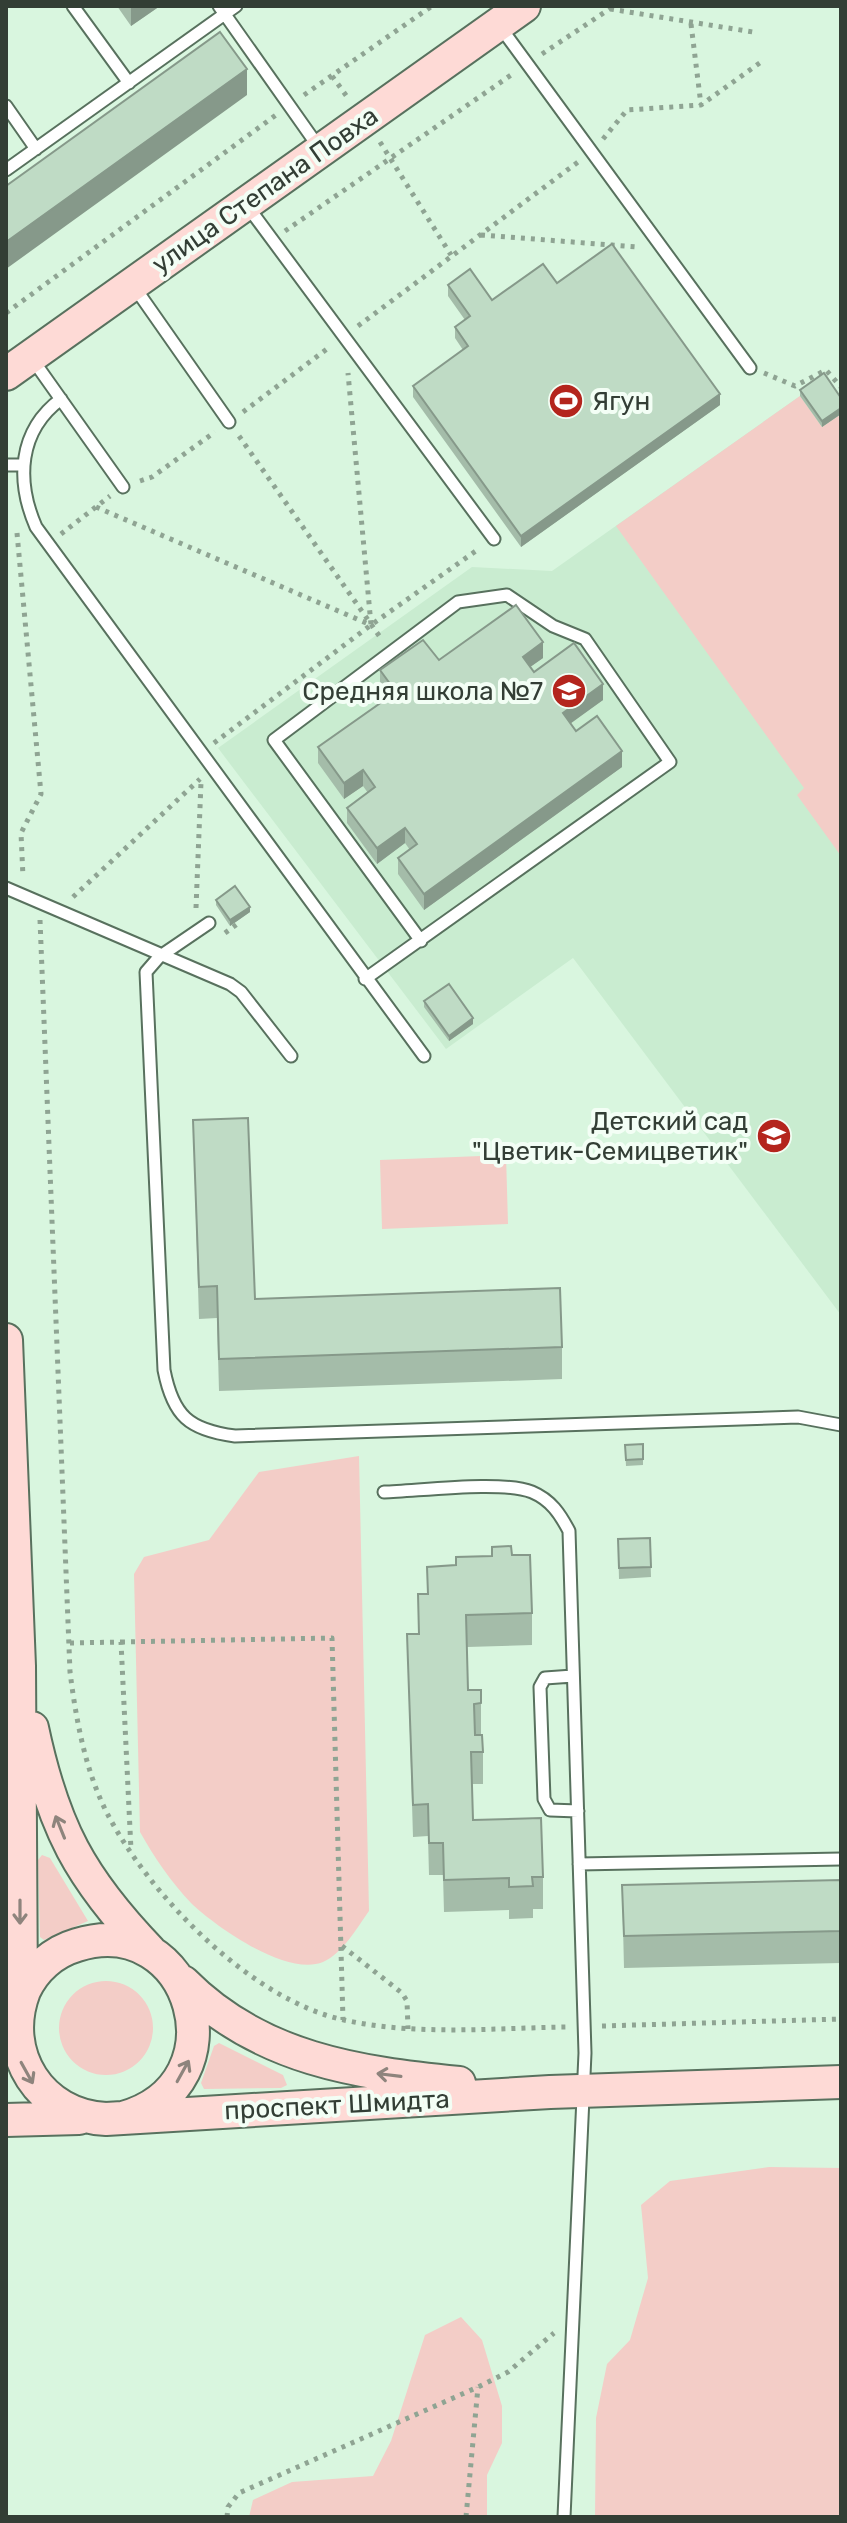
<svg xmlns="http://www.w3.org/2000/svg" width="847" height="2523" font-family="Rubik,sans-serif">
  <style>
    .built { fill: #c9ecd0 }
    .green { fill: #f3cdc7 }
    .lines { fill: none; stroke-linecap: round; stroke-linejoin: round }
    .lane-casing { stroke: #58715e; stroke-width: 15 }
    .secondary-casing { stroke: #58715e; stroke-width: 36 }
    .path { stroke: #8fa493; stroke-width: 5; stroke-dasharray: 4 6; stroke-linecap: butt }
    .lane { stroke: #fff; stroke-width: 11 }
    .secondary { stroke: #fedad6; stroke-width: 32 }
    .wall { fill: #a4bca9 }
    .shaded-wall { fill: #86998a }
    .building { fill: #bfdbc5; stroke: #86998a; stroke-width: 2 }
    .oneway { stroke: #8e847d }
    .labels { text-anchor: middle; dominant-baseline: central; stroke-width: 8; stroke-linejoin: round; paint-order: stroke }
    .street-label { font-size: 26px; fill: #333e35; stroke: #f3fef5 }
    .poi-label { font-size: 26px; fill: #333e35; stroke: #f3fef5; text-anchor: end }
  </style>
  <rect width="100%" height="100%" fill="#d9f6df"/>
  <path class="built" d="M800 396 822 427 841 414V1315L573 958 446 1049 218 748 472 567 552 571Z"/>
  <path class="green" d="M800 396 822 427 841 414V856L797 795 804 788 616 526Z
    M506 1155 508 1224 382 1229 380 1160Z
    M359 1456 369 1911C357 1928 342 1954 323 1962 287 1977 216 1927 191 1903 171 1882 154 1857 140 1832L134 1574 144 1557 209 1540 259 1472Z
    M42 1855 50 1858 88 1921 44 1940 40 1937 38 1860Z
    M59 2028a47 47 0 1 1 94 0a47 47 0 1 1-94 0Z
    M219 2043 283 2075 287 2085 281 2088 204 2089 201 2083 214 2046Z
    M769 2167 841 2168V2517H595L596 2418 607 2364 630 2340 648 2278 641 2205 670 2181Z
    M461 2317 482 2340 502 2406V2443L487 2475V2517H249L253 2500 292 2482 373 2476 391 2441 425 2335Z"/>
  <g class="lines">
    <g class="lane-casing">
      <path id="lane" d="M73 6 129 83
        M219 6 320 149
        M501 28 750 368
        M6 106 36 149
        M6 170 236 6
        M248 207 494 539
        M133 285 229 422
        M33 360 123 487
        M61 399C18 431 16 481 36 527L424 1056
        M6 465H23
        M6 888 230 984 241 992 291 1056
        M209 923 159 957 146 972 164 1370C173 1416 189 1430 235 1436L798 1417 841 1425
        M365 979 670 762 585 639 553 626 507 595 458 602 274 740 421 941
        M384 1492C419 1491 502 1480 532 1492 551 1500 560 1514 569 1531L585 2053 564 2517
        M573 1676 545 1678 540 1687 544 1799 550 1810 578 1811
        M579 1864 841 1859"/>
    </g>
    <g class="secondary-casing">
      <path id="secondary" d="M6 374 524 6
        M6 1340 19 1666 21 1998
        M32 1728C53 1827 80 1878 150 1951
        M183 1982C259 2059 358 2073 459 2083
        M123 2118C245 2084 193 1909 77 1945 53 1952 34 1969 24 1991 0 2054 41 2116 106 2119L550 2092 841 2082
        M6 2120 79 2118"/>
    </g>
    <path class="path" d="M610 9 753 32
      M691 24 701 105
      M542 54 614 6
      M332 76 348 98
      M304 95 432 6
      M603 139 627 110 701 105 761 62
      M380 142 451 255
      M285 231 514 73
      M481 235 638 247
      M6 313 276 115
      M358 326 578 162
      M764 373 795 386 826 370 841 387
      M243 412 331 346
      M239 436 380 637
      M140 481 152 477 215 432
      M96 507 371 625 348 373
      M17 533 41 794 21 833 23 877
      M61 534 110 496
      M214 743 371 625 480 548
      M73 897 200 779
      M196 908 201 782
      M40 920 70 1672C76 1719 85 1770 107 1813 149 1895 251 2000 344 2020 417 2036 494 2028 568 2027
      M225 933 240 922
      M121 1642 332 1638 343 2020
      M70 1643 121 1642 131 1850
      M342 1946 402 1993 407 2001 408 2029
      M602 2026 841 2019
      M227 2517 228 2507 239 2493 478 2387 508 2372 554 2333
      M466 2517 478 2387"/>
    <use href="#lane" class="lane"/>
    <use href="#secondary" class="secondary"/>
  </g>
  <path class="wall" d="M117 6H160L131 26Z
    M557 283 720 405 521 547 413 397V386L463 350 455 338V327L465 320 448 296V285L492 300Z
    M800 390 841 398V414L822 427 800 396Z
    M543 658 530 667 534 672 603 700 570 723 576 731 622 767 424 910 398 874V858L410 850 405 843 377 864 347 823V808L368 793 363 786 344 799 318 763V747L388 697 380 686V670L439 660Z
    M216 900 250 912 230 926 216 905Z
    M424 1001 473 1024 449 1041 424 1007Z
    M193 1120 255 1299 562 1347V1379L219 1391 217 1318 199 1319Z
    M643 1444V1465L626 1466 625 1445Z
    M650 1538 651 1577 619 1579 618 1539Z
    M512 1555 532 1613V1645L467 1647 468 1690H481V1735L483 1752V1784H472L473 1820 543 1877V1909H533V1918L509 1919V1910L444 1912 443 1875H429L428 1836 413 1837 407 1634H418V1594H427V1567L456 1565Z
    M841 1880V1963L624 1968 622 1885Z"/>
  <path class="shaded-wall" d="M131 6H160L131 26Z
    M247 69V95L6 269V242Z
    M720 394V405L521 547V536Z
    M841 408V414L822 427V421Z
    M543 642V658L523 672V657Z
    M603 684V700L563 729V713Z
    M622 751V767L424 910V894Z
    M363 770V786L344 799V783Z
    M405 828V843L377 864V848Z
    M250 907V912L230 926V920Z
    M473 1018V1024L449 1041V1036Z"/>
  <path class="building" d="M220 32 247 69 6 242V186Z
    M612 244 720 394 521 536 413 386 468 346 455 327 470 316 448 285 470 269 492 300 543 264 557 283Z
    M824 373 841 398V408L822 421 800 390Z
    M516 605 543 642 523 657 534 672 574 643 603 684 563 713 576 731 597 716 622 751 424 894 398 858 417 844 405 828 377 848 347 808 375 787 363 770 344 783 318 747 396 692 380 670 423 640 439 660Z
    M235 886 250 907 230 920 216 900Z
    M449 984 473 1018 449 1036 424 1001Z
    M248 1118 255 1299 560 1288 562 1347 219 1359 217 1286 199 1287 193 1120Z
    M643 1444V1459L626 1460 625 1445Z
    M650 1538 651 1567 619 1568 618 1539Z
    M511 1546 512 1555H530L532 1613 466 1615 468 1690H481V1703L474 1704 475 1735H482L483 1752H471L473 1820 541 1818 543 1877H532L533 1886 509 1887V1878L444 1880 443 1843H429L428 1804 413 1805 407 1634H419L418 1594H428L427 1567 456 1565V1557L492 1556V1547Z
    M841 1880V1931L624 1936 622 1885Z"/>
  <defs><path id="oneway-shaft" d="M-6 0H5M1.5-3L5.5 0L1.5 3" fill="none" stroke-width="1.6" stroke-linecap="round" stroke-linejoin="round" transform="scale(2)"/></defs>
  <g class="oneway">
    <use href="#oneway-shaft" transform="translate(60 1827) rotate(-112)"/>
    <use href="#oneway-shaft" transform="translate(20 1912) rotate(90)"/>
    <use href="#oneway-shaft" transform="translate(183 2071) rotate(-61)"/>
    <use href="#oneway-shaft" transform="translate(27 2073) rotate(61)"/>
    <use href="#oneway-shaft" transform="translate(389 2075) rotate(-173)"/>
  </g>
  <defs>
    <g id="stadium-disc" transform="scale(1.8)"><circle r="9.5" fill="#b4251d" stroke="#f3fef5"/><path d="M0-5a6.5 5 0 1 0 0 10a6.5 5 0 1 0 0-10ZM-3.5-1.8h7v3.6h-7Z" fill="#fff"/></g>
    <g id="school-disc" transform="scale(1.8)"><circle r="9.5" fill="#b4251d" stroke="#f3fef5"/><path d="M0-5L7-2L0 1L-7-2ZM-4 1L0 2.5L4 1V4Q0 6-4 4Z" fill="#fff"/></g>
  </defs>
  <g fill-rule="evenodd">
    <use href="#stadium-disc" x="566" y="401"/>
    <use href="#school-disc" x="569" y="691"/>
    <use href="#school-disc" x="774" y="1136"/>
  </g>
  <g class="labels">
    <g class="street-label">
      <text transform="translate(265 190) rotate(-35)">улица Степана Повха</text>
      <text transform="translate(337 2105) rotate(-3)">проспект Шмидта</text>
    </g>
    <g class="poi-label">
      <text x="592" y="401" text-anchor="start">Ягун</text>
      <text x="543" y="691">Средняя школа №7</text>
      <text x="748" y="1121">Детский сад<tspan x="748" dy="30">"Цветик-Семицветик"</tspan></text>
    </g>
  </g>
  <rect width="847" height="2523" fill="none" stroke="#333e35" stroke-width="16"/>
</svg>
